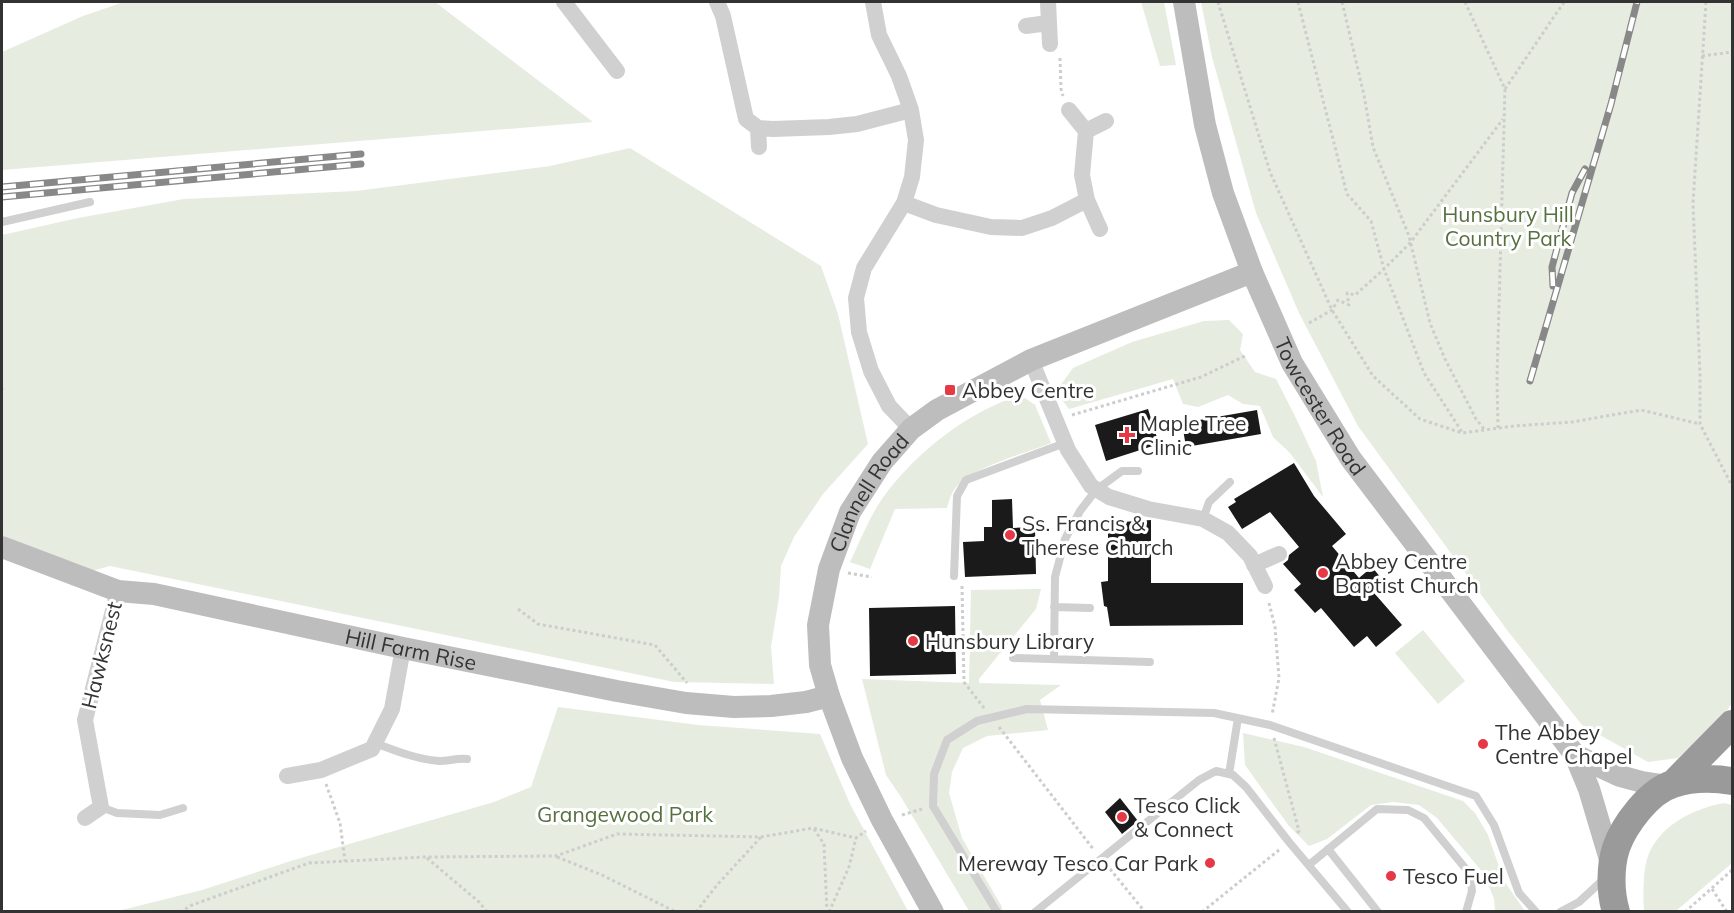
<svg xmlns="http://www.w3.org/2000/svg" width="1734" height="913" font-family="Mulish,sans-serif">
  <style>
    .green { fill: #e6ecdf }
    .building { fill: #1a1a1a }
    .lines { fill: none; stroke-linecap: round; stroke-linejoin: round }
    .path { stroke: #cdcdcd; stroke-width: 3; stroke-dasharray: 3 3; stroke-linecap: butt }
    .lane { stroke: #d0d0d0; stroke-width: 8 }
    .street { stroke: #d0d0d0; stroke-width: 16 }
    .secondary { stroke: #bdbdbd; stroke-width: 22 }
    .highway { stroke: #9a9a9a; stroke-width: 28 }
    .rail-casing { stroke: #888; stroke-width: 7 }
    .rail { stroke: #fff; stroke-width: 4.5; stroke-dasharray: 14; stroke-linecap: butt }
    .poi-dot { fill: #e63946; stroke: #fff; stroke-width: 2 }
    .labels { text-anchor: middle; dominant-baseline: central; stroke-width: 6; stroke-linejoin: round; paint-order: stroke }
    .park-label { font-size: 21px; fill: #56703f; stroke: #fff }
    .poi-label { font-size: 21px; fill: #333; stroke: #fff; text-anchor: start }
    .street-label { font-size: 21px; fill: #333; stroke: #fff }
  </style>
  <rect width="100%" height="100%" fill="#fff"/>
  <path class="green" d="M124 2H435L593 122 2 170V52L83 16Z
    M1141 2H1164L1176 65 1160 66Z
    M1201 2H1732V703L1722 718 1678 758 1648 762 1582 725 1507 630 1358 426 1299 313 1256 213 1212 57Z
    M630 148 821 266 838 314 868 444 823 494 794 537 781 566 779 597 771 647 774 684 674 682 110 566 92 571 2 535V235L78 218 184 199 356 191 550 166Z
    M1229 320 1243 334 1240 350 1255 372 1276 379 1294 414 1316 461 1323 497 1290 453 1273 437 1260 406 1243 404 1228 395 1198 407 1183 404 1173 379 1069 409 1062 400 1060 386 1073 368 1132 342 1204 321Z
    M1012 398H1025L1035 405 1051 443C1026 453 978 466 960 483 952 490 950 498 947 508L895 509 870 569 850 562C861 539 871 513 887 492 919 451 963 416 1012 398Z
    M1041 589 1036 609 979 679V683L1061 685 1040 700 1048 730 987 736 963 748 952 772 949 793 962 838 1002 907V911H969L901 797 886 775 862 679 969 683 971 590Z
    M1423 630 1465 681 1438 704 1395 653Z
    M558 707 698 725 820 734 850 804 908 911H118L202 890 294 860 494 802 531 787Z
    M1243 733 1304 747 1463 801 1475 813 1488 835 1504 881 1525 911H1495L1494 899 1485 875 1437 818 1419 805 1393 802 1371 805 1327 839 1309 846 1289 826 1245 765Z
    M1724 803 1732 805V863L1676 911H1644C1643 896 1643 874 1647 859 1658 826 1692 809 1724 803Z"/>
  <path class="building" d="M1148 409 1159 444 1106 461 1095 425Z
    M1257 410 1261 434 1186 447 1182 423Z
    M1294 463 1314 496 1346 534 1332 546 1359 578 1372 567 1386 584 1375 594 1402 625 1376 647 1367 636 1354 647 1321 608 1315 613 1294 590 1301 584 1283 564 1288 560 1289 555 1299 547 1270 512 1242 529 1228 507 1236 502 1234 499Z
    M1012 499 1013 528 1035 527 1036 574 965 577 963 542 984 541V527H992V500Z
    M1151 520V583H1243V625L1110 626 1107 607 1104 606 1101 582 1108 581V523Z
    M955 606 956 674 870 676 869 608Z
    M1120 798 1138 821 1122 834 1105 812Z"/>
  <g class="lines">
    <path class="path" d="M1218 2 1270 172 1332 310 1373 376 1420 419 1462 433 1514 426 1572 422 1641 410 1700 424
      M1298 2 1347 194 1371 221 1384 269 1424 373 1462 432
      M1342 2 1364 95 1373 147 1409 236 1430 323 1445 359 1476 419 1484 429
      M1465 2 1505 89 1497 378 1498 428
      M1706 2 1693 203 1700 375V424L1732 486
      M1702 56 1732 52
      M1060 58 1061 89 1063 96
      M1505 89 1564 2
      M1309 323 1332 310 1338 300 1349 305 1347 293 1355 295 1384 269 1410 243 1503 119
      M2 390V388
      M1072 415 1201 377 1247 355
      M848 573 872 577
      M962 586 964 682 984 708
      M1269 603 1275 627 1279 678 1272 715
      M518 609 538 624 655 645 687 683
      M999 727 1094 850
      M1274 738 1299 831 1297 833
      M326 784 340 823 345 861
      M902 815 922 809
      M814 829 824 844 827 912
      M557 857 602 875 676 912
      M427 858 479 902 487 912
      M1110 869 1145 912
      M1712 889 1727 912
      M180 912 192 905 309 863 425 857 556 856 617 834 761 837 813 828 856 838 866 831
      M696 912 717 885 761 837
      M829 912 849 867 856 838
      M1202 912 1279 850
      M1685 912 1732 870"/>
    <path class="lane" d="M2 222 90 202
      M1203 519 1209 502 1230 482
      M954 576 957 496 966 480 1065 443
      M1054 607 1090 608
      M1013 658 1150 662
      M1054 659 1055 577 1065 539 1080 511 1096 490 1122 471H1138
      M375 743C396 751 416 759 439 761 448 761 457 758 467 759
      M1229 774 1238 718
      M101 807 117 813 160 815 183 808
      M1328 849 1378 912
      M1310 864 1377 809 1408 810 1424 818 1470 874 1472 891 1466 912
      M997 912 933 806 934 774 947 740 977 721 1027 709 1214 713 1270 725 1476 796 1494 825 1519 893 1536 912
      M1035 912 1199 780 1216 771 1233 775 1246 787 1289 842 1348 912
      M1560 912 1579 902 1605 878"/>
    <path class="street" d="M564 2 617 71
      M717 2 723 16 746 119 758 128 773 129 829 127 857 124 911 110
      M873 2 879 35 899 76 911 110 916 140 912 177 904 203 864 268 856 298 859 332 871 371 889 406 911 429
      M1048 2 1050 44
      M1026 26 1048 23
      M1069 110 1086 131 1082 175 1087 200 1100 229
      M758 128 759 147
      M1086 131 1106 121
      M904 203 936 215 991 227 1022 228 1052 218 1087 200
      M1031 360 1068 450 1091 486 1109 497 1148 509 1203 519 1228 533 1250 556 1265 586
      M1254 565 1279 554
      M287 776 321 770 372 749 392 709 403 648
      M85 818 101 807 85 720 118 591"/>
    <g class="secondary">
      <path id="s1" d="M1184 2 1205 125 1223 193 1252 272 1292 363 1351 459 1575 755 1589 789 1612 866"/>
      <path id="s2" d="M2 547 118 591 154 594 403 648 617 691 686 703 734 707 771 706 806 702 829 696"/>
      <path d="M1575 755 1620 776 1642 782 1668 786"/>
      <path id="s3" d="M933 912 882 820 852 758 829 696 820 665 818 625 829 569 850 512 882 462 911 429 937 410 1031 360 1252 272"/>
    </g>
    <path class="highway" d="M1674 783 1732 724
      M1616 912C1610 892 1610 867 1616 848 1624 825 1649 791 1673 784 1691 778 1714 778 1732 781"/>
    <g class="rail-casing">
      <path id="rail" d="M2 187 361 154
        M2 197 361 164
        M1553 286 1552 267 1572 193 1585 169
        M1530 381 1611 104 1637 2"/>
    </g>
    <use href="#rail" class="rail"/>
  </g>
  <g class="poi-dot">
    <rect x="944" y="384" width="12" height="12" rx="3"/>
    <path d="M1124 426h6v6h6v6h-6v6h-6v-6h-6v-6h6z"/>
    <circle cx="1010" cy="535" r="6"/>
    <circle cx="1323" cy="573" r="6"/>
    <circle cx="913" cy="641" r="6"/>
    <circle cx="1483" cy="744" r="6"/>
    <circle cx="1122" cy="817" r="6"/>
    <circle cx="1210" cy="863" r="6"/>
    <circle cx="1391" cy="876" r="6"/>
  </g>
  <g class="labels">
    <g class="park-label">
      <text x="1508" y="214">Hunsbury Hill<tspan x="1508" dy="24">Country Park</tspan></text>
      <text x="625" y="814">Grangewood Park</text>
    </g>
    <g class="poi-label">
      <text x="962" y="390">Abbey Centre</text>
      <text x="1140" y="423">Maple Tree<tspan x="1140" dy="24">Clinic</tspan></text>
      <text x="1022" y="523">Ss. Francis &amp;<tspan x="1022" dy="24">Therese Church</tspan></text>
      <text x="1335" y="561">Abbey Centre<tspan x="1335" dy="24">Baptist Church</tspan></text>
      <text x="925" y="641">Hunsbury Library</text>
      <text x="1495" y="732">The Abbey<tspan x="1495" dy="24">Centre Chapel</tspan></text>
      <text x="1134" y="805">Tesco Click<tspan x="1134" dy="24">&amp; Connect</tspan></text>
      <text x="1198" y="863" text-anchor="end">Mereway Tesco Car Park</text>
      <text x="1403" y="876">Tesco Fuel</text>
    </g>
    <g class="street-label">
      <text stroke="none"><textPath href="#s1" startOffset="430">Towcester Road</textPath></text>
      <text stroke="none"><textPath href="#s3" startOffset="456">Clannell Road</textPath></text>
      <text stroke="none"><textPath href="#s2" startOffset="423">Hill Farm Rise</textPath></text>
      <text transform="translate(101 655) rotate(-76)">Hawksnest</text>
    </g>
  </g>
  <rect width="1734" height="913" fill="none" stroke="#333333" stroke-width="6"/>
</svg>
